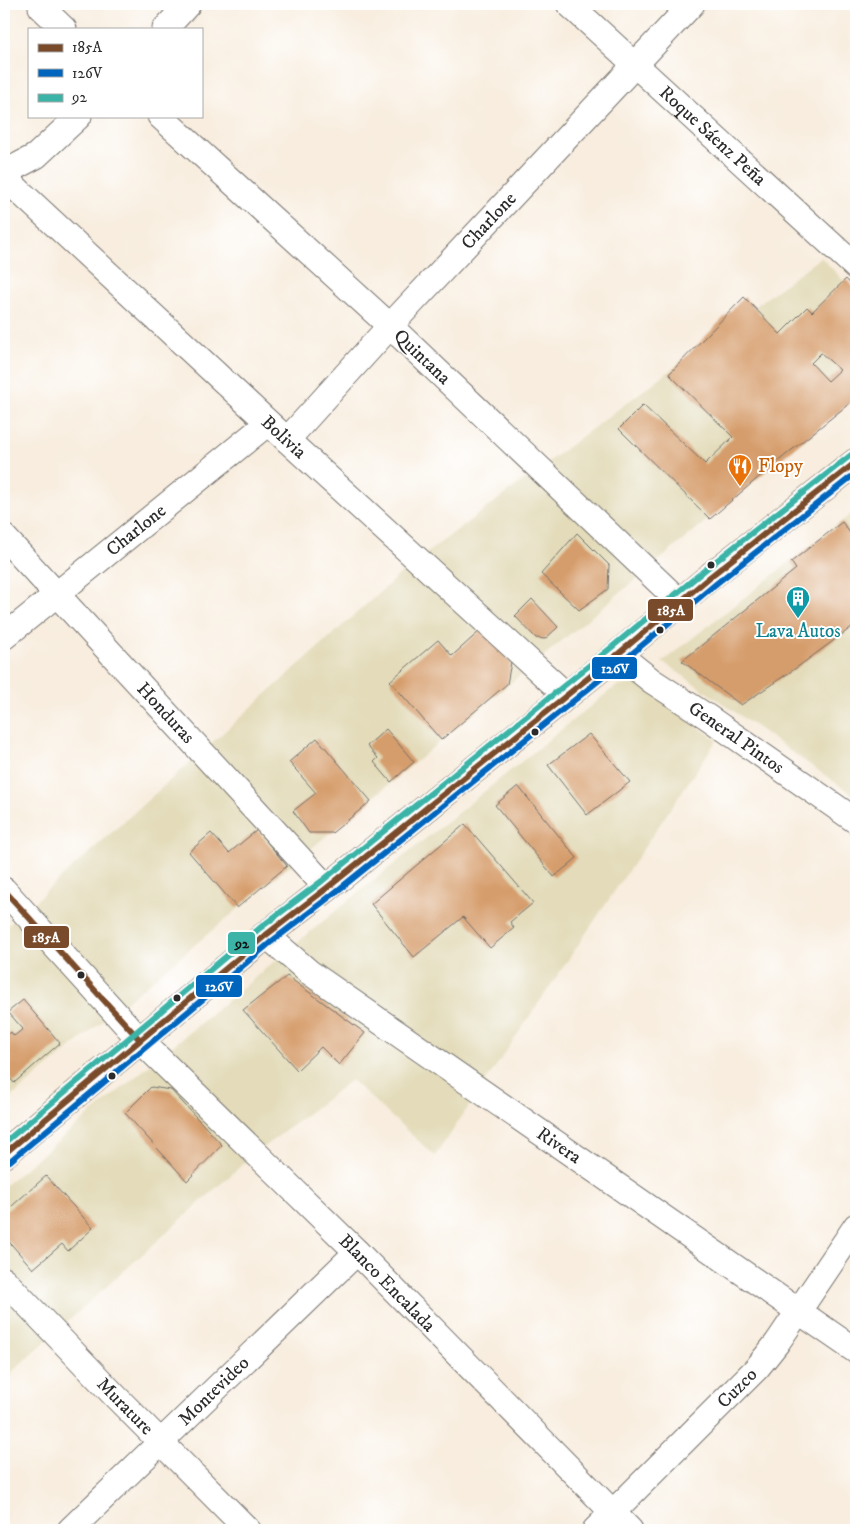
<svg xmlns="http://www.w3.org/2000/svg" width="860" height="1534" font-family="'IM FELL DW Pica',serif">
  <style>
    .built { fill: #e3dbba }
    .building { fill: #d69d6c; fill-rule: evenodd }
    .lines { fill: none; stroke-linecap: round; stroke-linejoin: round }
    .minor-casing { stroke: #736f6a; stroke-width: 27 }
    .secondary-casing { stroke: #736f6a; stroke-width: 29 }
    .minor { stroke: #fff; stroke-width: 25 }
    .secondary { stroke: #fde4d0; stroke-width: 28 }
    .bus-1-casing { stroke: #fff; stroke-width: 10 }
    .bus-2-casing { stroke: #fff; stroke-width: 10 }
    .bus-3-casing { stroke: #fff; stroke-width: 10 }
    .bus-1 { stroke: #7a4b2a; stroke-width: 6 }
    .bus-2 { stroke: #0065bd; stroke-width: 6 }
    .bus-3 { stroke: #3bb3a7; stroke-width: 6 }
    .bus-dot { fill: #2b2b2b; stroke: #fff; stroke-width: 2 }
    .labels { text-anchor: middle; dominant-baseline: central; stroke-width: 4; stroke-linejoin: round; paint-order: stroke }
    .street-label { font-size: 19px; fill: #2b2b2b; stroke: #fff }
    .food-label { font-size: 19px; fill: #c56008; stroke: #fff; text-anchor: start }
    .culture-label { font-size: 19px; fill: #0d838f; stroke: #fff }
    .line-badge { stroke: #fff; stroke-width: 2 }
    .badge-label { font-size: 14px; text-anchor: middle; font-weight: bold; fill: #fff }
    .pale-badge-label { font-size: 14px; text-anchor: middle; font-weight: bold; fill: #111 }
  </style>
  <rect width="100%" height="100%" fill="#fff"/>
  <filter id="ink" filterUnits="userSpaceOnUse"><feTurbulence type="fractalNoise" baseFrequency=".02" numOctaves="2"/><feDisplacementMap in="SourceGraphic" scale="10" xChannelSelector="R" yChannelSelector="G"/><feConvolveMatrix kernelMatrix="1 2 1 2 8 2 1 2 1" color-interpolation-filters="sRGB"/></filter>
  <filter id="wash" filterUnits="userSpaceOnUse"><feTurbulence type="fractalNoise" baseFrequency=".0096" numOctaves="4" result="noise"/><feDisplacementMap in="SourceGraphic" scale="20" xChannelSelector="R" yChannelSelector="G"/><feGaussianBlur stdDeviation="1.12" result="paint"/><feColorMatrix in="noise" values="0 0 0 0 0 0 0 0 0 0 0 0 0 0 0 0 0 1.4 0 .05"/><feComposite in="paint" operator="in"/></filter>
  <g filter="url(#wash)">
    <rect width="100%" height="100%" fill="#f8edde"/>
    <path class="built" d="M821 257 856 294V397L4 1103V929L408 567Z
      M856 510V797L672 668 662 662Z
      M639 684 717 740 435 1156 351 1080 245 1162 4 1379V1186L316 927 608 692 617 686Z"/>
    <g id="blocks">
      <path class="building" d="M846 279 856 290V398L766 471 710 519 619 429 643 405 705 464 733 437 669 374 744 297 780 334 807 307 812 312ZM821 353 840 370 828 381 811 363Z
        M842 522 856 541V624L799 666 741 705 682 661 796 569 791 562Z
        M577 533 609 565 608 589 579 610 541 574Z
        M532 599 558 627 545 639 536 638 515 616Z
        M482 629 511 662 507 684 441 740 390 681 438 640 452 656Z
        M386 729 414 762 391 782 374 762 378 758 367 746Z
        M589 734 630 782 587 815 548 765Z
        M317 738 371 801 332 833H309L293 811 316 793 289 762Z
        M518 786 577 858 554 877 495 805Z
        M465 824 533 903 510 922 514 928 490 948 463 917 414 957 371 904Z
        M257 830 287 866 237 908 189 852 211 833 229 853Z
        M287 976 365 1033 339 1065 321 1047 297 1070 243 1010Z
        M23 1000 60 1043 14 1083 4 1070V1039L11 1032 14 1036 23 1029 8 1012Z
        M151 1087 171 1090 222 1145 187 1181 125 1113Z
        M46 1176 93 1228 68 1251 62 1244 33 1269 4 1236V1213Z"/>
    </g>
  </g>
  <g filter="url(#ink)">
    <use href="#blocks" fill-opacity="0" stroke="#736f6a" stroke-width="1"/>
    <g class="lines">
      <g class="minor-casing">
        <g id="minor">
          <path id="s1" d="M569 4 856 267"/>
          <path d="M41 7 64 29"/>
          <path d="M165 29 188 4"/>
          <path id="s2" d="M160 116 390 326 680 602"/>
          <path d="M4 173 36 156 79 116"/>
          <path id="s3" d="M4 177 287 440 566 695"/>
          <path id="s4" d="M287 440 390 326 692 4"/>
          <path id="s5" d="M4 537 327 888"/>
          <path id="s6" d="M4 637 268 423"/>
          <path id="s7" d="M618 654 652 681 706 716 856 821"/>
          <path id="s8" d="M4 890 139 1039 357 1252 630 1530"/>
          <path id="s9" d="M266 935 309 972 856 1351"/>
          <path id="s10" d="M4 1280 116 1397 248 1530"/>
          <path id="s11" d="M70 1530 357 1252"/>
          <path id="s12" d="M595 1530 757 1368 777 1343 856 1226"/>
        </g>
      </g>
      <g class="secondary-casing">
        <path id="secondary" d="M4 1154 266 935 327 888 618 654 711 576 856 462"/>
      </g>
      <use href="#minor" class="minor"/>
      <use href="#secondary" class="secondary"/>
      <g class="bus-1-casing">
        <path id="bus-1" d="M4 890 139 1039
          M4 1154 266 935 327 888 618 654 711 576 856 462"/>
      </g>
      <g class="bus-2-casing">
        <path id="bus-2" d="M10 1161 271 942 332 895 623 661 717 583 856 473"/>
      </g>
      <g class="bus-3-casing">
        <path id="bus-3" d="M4 1143 260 928 322 881 612 647 706 569 851 455"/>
      </g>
      <use href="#bus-1" class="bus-1"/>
      <use href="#bus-2" class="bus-2"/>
      <use href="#bus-3" class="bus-3"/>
    </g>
  </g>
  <defs>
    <g id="restaurant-pin" transform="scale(1.25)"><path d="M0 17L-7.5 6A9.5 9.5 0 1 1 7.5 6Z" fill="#e8710a" stroke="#fff"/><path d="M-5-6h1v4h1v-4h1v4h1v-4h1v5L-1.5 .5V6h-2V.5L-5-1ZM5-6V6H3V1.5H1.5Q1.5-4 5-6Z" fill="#fff"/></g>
    <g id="building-pin" transform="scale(1.25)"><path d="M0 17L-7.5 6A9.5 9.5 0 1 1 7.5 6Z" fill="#0f9aa8" stroke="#fff"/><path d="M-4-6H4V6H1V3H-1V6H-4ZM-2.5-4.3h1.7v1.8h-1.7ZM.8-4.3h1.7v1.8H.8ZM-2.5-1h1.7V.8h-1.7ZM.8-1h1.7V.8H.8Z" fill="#fff"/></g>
  </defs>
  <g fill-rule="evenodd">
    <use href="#restaurant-pin" x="740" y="466"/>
    <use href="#building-pin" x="798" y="598"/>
  </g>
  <g class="bus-dot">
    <circle cx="711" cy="565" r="4.5"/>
    <circle cx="660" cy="630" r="4.5"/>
    <circle cx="535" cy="732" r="4.5"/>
    <circle cx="81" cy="975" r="4.5"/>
    <circle cx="177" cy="998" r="4.5"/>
    <circle cx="112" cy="1076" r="4.5"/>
  </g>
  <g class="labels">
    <g class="street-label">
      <text stroke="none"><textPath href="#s1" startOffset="195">Roque Sáenz Peña</textPath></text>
      <text stroke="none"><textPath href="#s4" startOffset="298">Charlone</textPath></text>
      <text stroke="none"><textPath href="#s2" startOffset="356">Quintana</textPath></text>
      <text stroke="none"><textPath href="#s3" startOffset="382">Bolivia</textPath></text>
      <text stroke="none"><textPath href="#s6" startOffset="170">Charlone</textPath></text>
      <text stroke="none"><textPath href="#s5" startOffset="239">Honduras</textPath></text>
      <text stroke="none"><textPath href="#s7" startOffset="145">General Pintos</textPath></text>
      <text stroke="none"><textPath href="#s9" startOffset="361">Rivera</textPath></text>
      <text stroke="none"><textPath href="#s8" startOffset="549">Blanco Encalada</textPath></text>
      <text stroke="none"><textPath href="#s12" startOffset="201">Cuzco</textPath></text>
      <text stroke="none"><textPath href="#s11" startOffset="200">Montevideo</textPath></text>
      <text stroke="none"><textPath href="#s10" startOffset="175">Murature</textPath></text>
    </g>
    <g class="food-label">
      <text x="758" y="466">Flopy</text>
    </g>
    <g class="culture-label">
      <text x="798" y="631">Lava Autos</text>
    </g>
  </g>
  <g class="line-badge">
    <rect x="647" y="598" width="47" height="24" rx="5" fill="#7a4b2a"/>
    <rect x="591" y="656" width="47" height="24" rx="5" fill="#0065bd"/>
    <rect x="23" y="925" width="47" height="24" rx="5" fill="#7a4b2a"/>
    <rect x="227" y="931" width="29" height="24" rx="5" fill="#3bb3a7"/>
    <rect x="195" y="974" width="48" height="24" rx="5" fill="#0065bd"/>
  </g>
  <g class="badge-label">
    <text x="671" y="615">185A</text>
    <text x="615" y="673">126V</text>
    <text x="46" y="942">185A</text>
    <text x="219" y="991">126V</text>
  </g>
  <g class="pale-badge-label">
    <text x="242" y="948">92</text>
  </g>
  <rect width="860" height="1534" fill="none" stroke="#fff" stroke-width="20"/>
  <rect x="28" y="28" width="175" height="90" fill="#ffffff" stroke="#aaaaaa"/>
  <rect x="38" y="44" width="25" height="8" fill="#7a4b2a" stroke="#aaaaaa"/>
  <text x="72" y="52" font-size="15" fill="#2b2b2b">185A</text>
  <rect x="38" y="69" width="25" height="8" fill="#0065bd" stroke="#aaaaaa"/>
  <text x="72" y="78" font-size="15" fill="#2b2b2b">126V</text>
  <rect x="38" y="94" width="25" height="8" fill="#3bb3a7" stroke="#aaaaaa"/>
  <text x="72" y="102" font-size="15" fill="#2b2b2b">92</text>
</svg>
